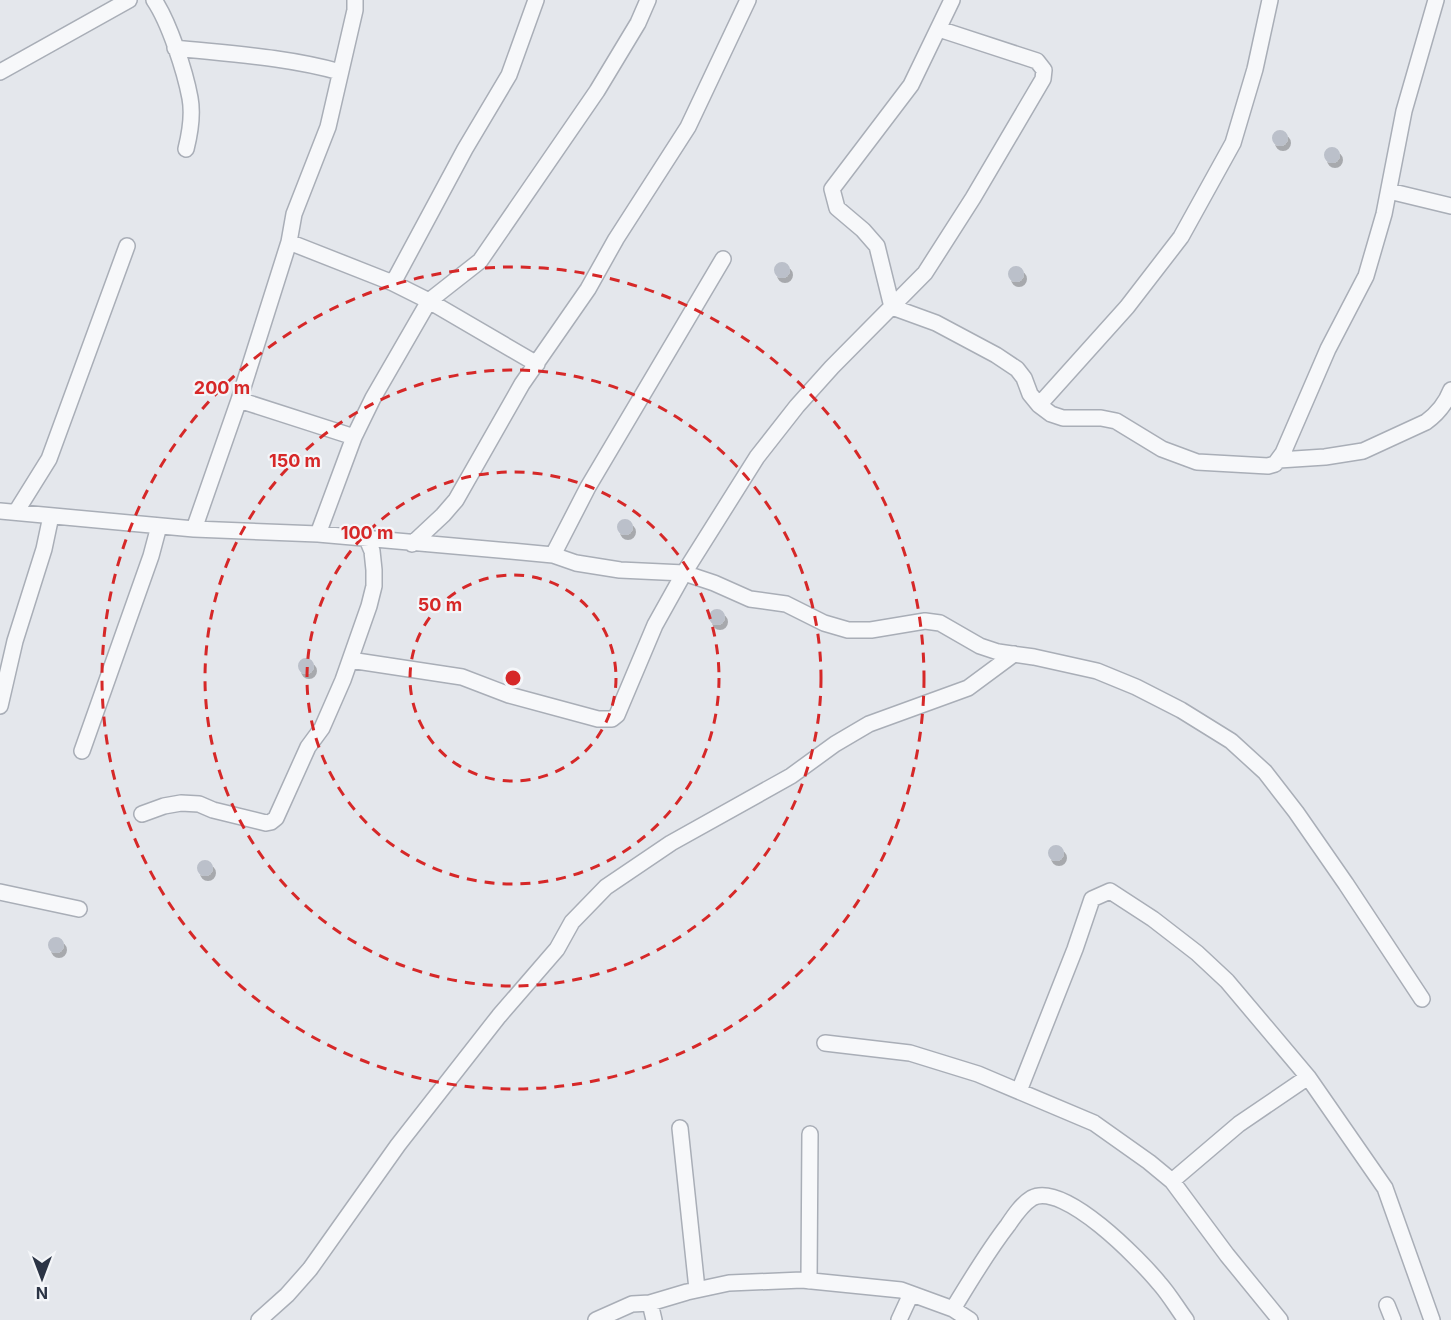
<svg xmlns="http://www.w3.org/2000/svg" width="1451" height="1320" font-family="Inter,sans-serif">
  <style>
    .building { fill: #bbc0ca; filter: url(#shadow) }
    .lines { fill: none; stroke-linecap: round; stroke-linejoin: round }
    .minor-casing { stroke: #a9aeb7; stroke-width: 18 }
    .minor { stroke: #f7f8fa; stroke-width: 15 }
    .ring { fill: none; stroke: #d62828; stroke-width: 3; stroke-dasharray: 10 8 }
    .centre { fill: #d62828; stroke: #f4f6f9; stroke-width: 3 }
    .ring-label { font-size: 18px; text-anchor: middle; font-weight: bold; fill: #d62828; stroke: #f4f6f9; stroke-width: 4.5; stroke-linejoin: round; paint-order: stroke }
  </style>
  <defs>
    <filter id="shadow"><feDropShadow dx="3" dy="5" stdDeviation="0" flood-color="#0004"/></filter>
  </defs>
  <rect width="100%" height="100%" fill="#e4e7ec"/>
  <path class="building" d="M1272 138a8 8 0 1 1 16 0a8 8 0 1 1-16 0Z
    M1324 155a8 8 0 1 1 16 0a8 8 0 1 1-16 0Z
    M774 270a8 8 0 1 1 16 0a8 8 0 1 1-16 0Z
    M1008 274a8 8 0 1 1 16 0a8 8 0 1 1-16 0Z
    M617 527a8 8 0 1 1 16 0a8 8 0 1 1-16 0Z
    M709 617a8 8 0 1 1 16 0a8 8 0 1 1-16 0Z
    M298 666a8 8 0 1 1 16 0a8 8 0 1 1-16 0Z
    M1048 853a8 8 0 1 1 16 0a8 8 0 1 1-16 0Z
    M197 868a8 8 0 1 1 16 0a8 8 0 1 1-16 0Z
    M48 945a8 8 0 1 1 16 0a8 8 0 1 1-16 0Z"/>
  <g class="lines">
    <g class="minor-casing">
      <path id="minor" d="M154 0C169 22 185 71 190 98 193 114 190 133 186 149
        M175 48C231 54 287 57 340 72
        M0 72 129 0
        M1389 191 1451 206
        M289 242 393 283 429 301 537 364
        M393 283 465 149 509 75 536 0
        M892 307 936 323 996 355 1017 369 1024 378 1030 394 1039 405 1051 414 1063 418H1101L1116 421 1162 449 1197 462 1268 466 1275 464 1283 453 1328 349 1366 276 1384 214 1404 111 1436 0
        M892 307 877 246 863 230 837 208 832 189 911 85 952 0
        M239 400 354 437
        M1039 405 1127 307 1181 237 1233 143 1255 69 1270 0
        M1279 460 1325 457 1363 451 1426 422C1437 414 1446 403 1451 390
        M0 511 194 529 318 534 511 551 553 555 576 563 620 570 684 573 714 583 750 599 786 604 824 623 848 630H871L925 621 940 623 980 646 998 652 1034 657 1097 671 1136 687 1181 710 1231 741 1265 772 1296 812 1346 884 1422 999
        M16 512 49 459 127 246
        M194 529 239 400 289 242 294 214 328 127 355 10V0
        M318 534 354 437 373 398 429 301 480 261 597 91 638 23 648 0
        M412 544 443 515 456 500 522 384 588 289 616 239 688 127 748 0
        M553 555 588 487 723 259
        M350 660 462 677 509 695 598 719H612L617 715 655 625 684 573 757 457 797 406 832 367 925 273 973 198 1043 79 1044 70 1037 61 939 29
        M0 706 15 641 44 549 51 516
        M82 751 151 556 159 526
        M142 814 164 806 181 803 199 804 213 810 266 823 271 822 276 818 308 747 322 728 343 680 369 606 374 586V570L372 551 367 539
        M0 892 79 909
        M825 1043 910 1053 978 1074 1094 1123 1149 1162 1172 1181 1227 1255 1280 1320
        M1019 1091 1075 949 1092 899 1110 891 1153 919 1197 953 1227 981 1308 1077 1385 1188 1432 1320
        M680 1128 697 1289
        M1172 1181 1239 1124 1308 1077
        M809 1281 810 1134
        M650 1303 654 1320
        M1387 1305 1393 1320
        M953 1309C970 1281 987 1252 1008 1225 1014 1216 1022 1204 1032 1198 1064 1181 1140 1260 1159 1283 1169 1294 1177 1308 1186 1320
        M259 1320 287 1295 310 1269 398 1145 499 1016 557 949 572 922 606 887 671 843 791 776 835 744 869 724 968 688 1014 654
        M596 1320 632 1304 650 1303 687 1292 729 1283 802 1280 901 1290 953 1309 970 1320
        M899 1320 911 1294"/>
    </g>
    <use href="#minor" class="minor"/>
  </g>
  <g class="ring">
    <circle cx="513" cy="678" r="103"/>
    <circle cx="513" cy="678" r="206"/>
    <circle cx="513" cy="678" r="308"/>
    <circle cx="513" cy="678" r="411"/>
  </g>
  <circle cx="513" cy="678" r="9" class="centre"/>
  <g class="ring-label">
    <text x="222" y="394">200 m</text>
    <text x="295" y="467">150 m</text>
    <text x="367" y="539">100 m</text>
    <text x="440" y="611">50 m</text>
  </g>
  <g transform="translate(42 1278) rotate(180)" stroke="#f4f6f9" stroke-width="4.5" paint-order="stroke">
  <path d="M0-4.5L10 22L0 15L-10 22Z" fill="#2b3445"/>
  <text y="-9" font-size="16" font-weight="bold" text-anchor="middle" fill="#2b3445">N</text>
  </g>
</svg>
